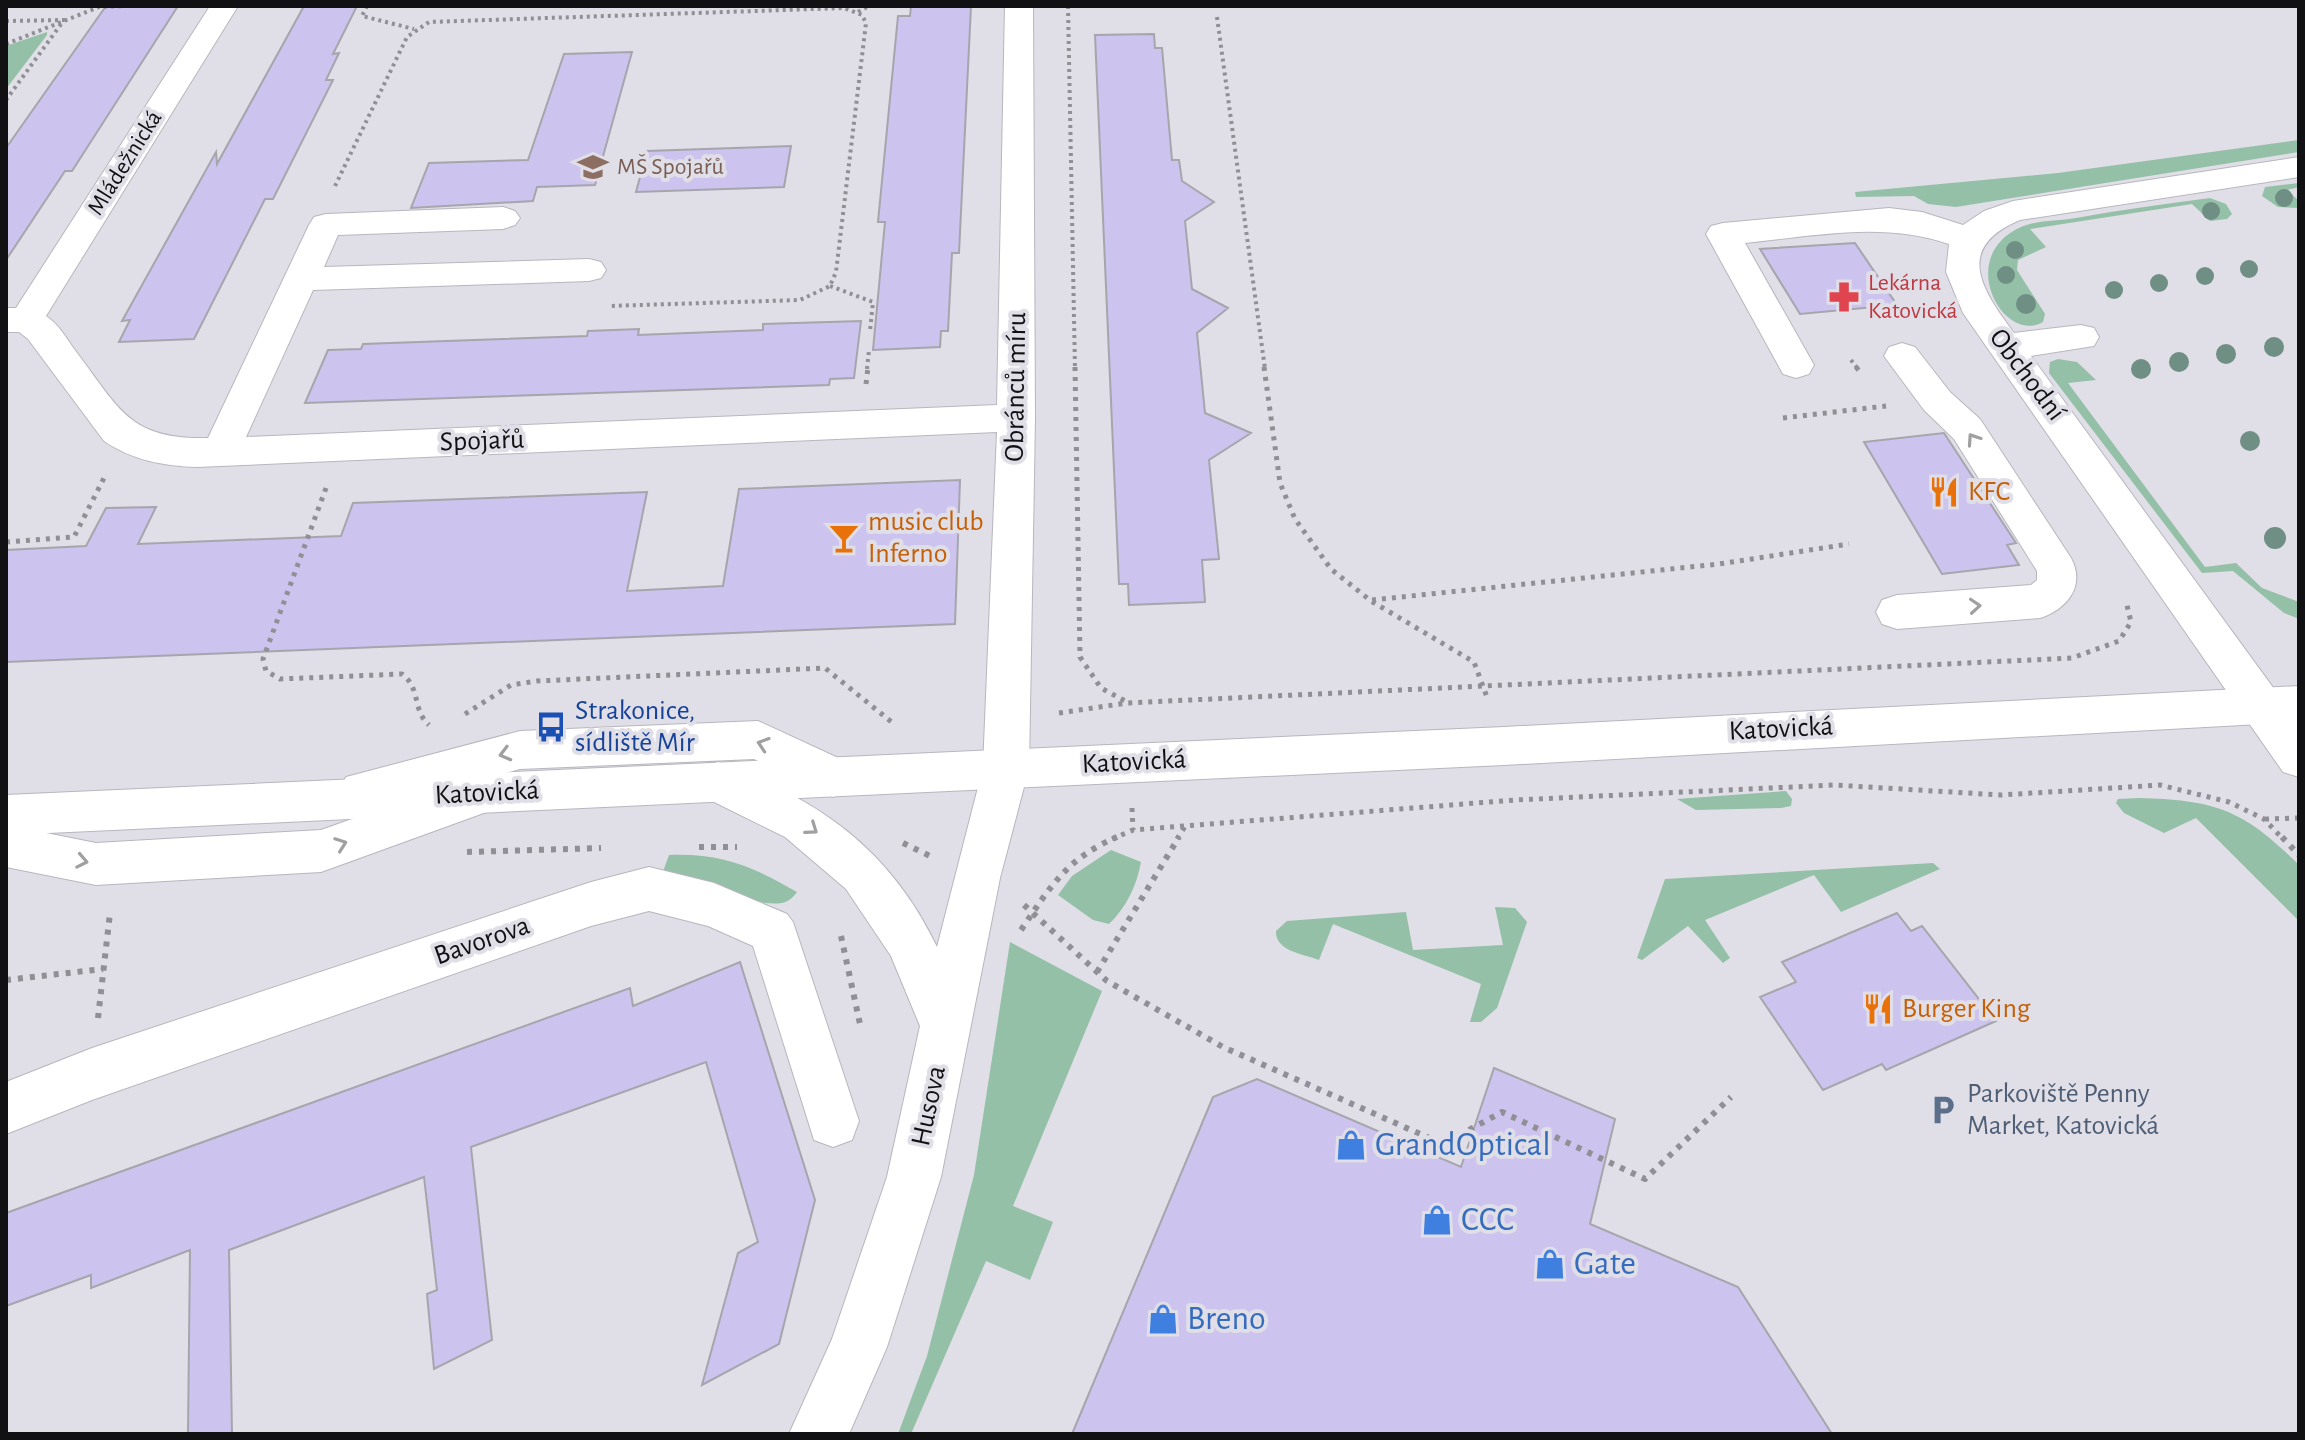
<svg xmlns="http://www.w3.org/2000/svg" width="2305" height="1440" font-family="'Alegreya Sans',sans-serif">
  <style>
    .green { fill: #94c0a8 }
    .building { fill: #cdc3ef; stroke: #a6a5ac; stroke-width: 2 }
    .lines { fill: none; stroke-linecap: round; stroke-linejoin: round }
    .minor-casing { stroke: #b8b6be; stroke-width: 2 }
    .major-casing { stroke: #b8b6be; stroke-width: 2 }
    .path-far2 { stroke: #908f95; stroke-width: 4; stroke-dasharray: 3 4; stroke-linecap: butt }
    .path-far1 { stroke: #908f95; stroke-width: 5; stroke-dasharray: 4 6; stroke-linecap: butt }
    .path { stroke: #908f95; stroke-width: 6; stroke-dasharray: 5 7; stroke-linecap: butt }
    .minor { fill: #fff; fill-rule: evenodd }
    .major { fill: #fff; fill-rule: evenodd }
    .tree { fill: #6f8e84 }
    .oneway { stroke: #a0a0a1 }
    .labels { text-anchor: middle; dominant-baseline: central; stroke-width: 8; stroke-linejoin: round; paint-order: stroke }
    .far-street-label { font-size: 24px; fill: #111113; stroke: #e0dee6 }
    .far-education-label { font-size: 24px; fill: #785e54; stroke: #e0dee6; text-anchor: start }
    .far-health-label { font-size: 24px; fill: #be3a42; stroke: #e0dee6; text-anchor: start }
    .street-label { font-size: 28px; fill: #111113; stroke: #e0dee6 }
    .food-label { font-size: 28px; fill: #c56008; stroke: #e0dee6; text-anchor: start }
    .transit-label { font-size: 28px; fill: #164399; stroke: #e0dee6; text-anchor: start }
    .service-label { font-size: 28px; fill: #4e5e75; stroke: #e0dee6; text-anchor: start }
    .near-shop-label { font-size: 34px; fill: #366cbe; stroke: #e0dee6; text-anchor: start }
  </style>
  <rect width="100%" height="100%" fill="#e0dee6"/>
  <path class="green" d="M47 32V35L6 89V46Z
    M2299 140V152L1956 207 1928 204 1914 196 1856 197 1855 192 2058 173Z
    M2299 183V187L2287 190 2299 201V208L2278 207 2262 196 2265 187Z
    M2210 198 2226 204 2232 214 2227 219 2210 221 2192 204 2030 229 2046 247 2018 260 2017 270 2045 314 2043 322C2004 345 1954 257 2021 227 2037 220 2058 221 2076 218 2120 210 2165 204 2210 198Z
    M2058 359 2077 362 2096 380 2068 383 2205 567 2236 563 2262 588 2299 602V619L2284 613 2233 571 2202 573 2049 373 2050 362Z
    M1786 791 1792 799 1791 806 1781 808 1696 810 1677 799Z
    M2139 798C2216 800 2244 810 2299 865V921L2196 818 2164 833 2124 813 2116 803 2118 799Z
    M1111 850 1141 862C1137 885 1126 908 1109 924L1093 920 1058 895 1072 876Z
    M669 855C721 853 752 866 797 892 788 905 779 904 765 903L661 877Z
    M1933 863 1940 869 1841 912 1814 875 1705 920 1730 958 1723 963 1688 926 1642 960 1637 958 1665 879Z
    M1495 907 1515 908 1527 922 1497 1008 1481 1022H1470L1481 984 1333 924 1319 960C1303 954 1275 951 1276 931L1287 921 1406 912 1413 950 1503 945Z
    M1010 942 1102 991 1013 1206 1053 1222 1030 1280 986 1261 911 1434H898L927 1356 974 1175Z"/>
  <path class="building" d="M106 6H178L72 171H65L6 260V148Z
    M304 6H357L333 54 339 53 326 80H333L273 199H265L194 339 119 342 130 320 122 321 216 152 217 164Z
    M911 6H971L959 253H952L948 331H941L940 347 873 350 885 222H878L898 16H910Z
    M1154 34 1155 48H1162L1172 160H1179L1182 181 1214 202 1185 221 1192 289 1228 308 1197 333 1205 413 1251 433 1209 460 1219 559 1202 560 1205 602 1129 605 1128 584H1119L1095 35Z
    M632 52 595 185 537 187 533 201 411 208 429 163 528 160 564 54Z
    M791 146 784 187 636 192 647 151Z
    M1855 243 1897 305 1800 314 1760 249Z
    M861 321 854 378 830 379 829 385 305 403 328 350 361 349 363 344 587 336 588 331 639 329 638 335 763 330V324Z
    M1944 433 2016 543 2007 545 2019 565 1942 574 1864 442Z
    M960 480 955 624 6 662V550L86 546 106 508 156 507 138 544 341 536 353 503 647 492 627 591 723 586 739 489Z
    M1897 913 1911 931 1922 926 1996 1021 1886 1070 1882 1064 1823 1090 1760 997 1796 982 1782 962Z
    M740 962 815 1200 779 1344 702 1385 738 1253 758 1242 706 1062 471 1147 492 1340 434 1369 427 1294 437 1290 424 1177 229 1250 232 1434H188L190 1250 91 1288V1275L6 1306V1213L630 988 633 1006Z
    M1494 1068 1615 1119 1590 1224 1738 1287 1832 1434H1072L1213 1097 1257 1079 1461 1167Z"/>
  <g class="lines">
    <g class="minor-casing">
      <path id="minor" d="M210 6H238L46 316C58 324 66 337 74 349 119 407 127 440 208 438L309 225 314 217 326 214 503 207 515 211 520 218 515 225 503 229 338 235 324 267 589 259 601 262 606 270 601 278 589 281 313 290 246 437 997 405 1005 6H1033L1035 418 1029 768 1000 878 941 1177 887 1347 849 1434H789L832 1339 887 1177 920 1026 891 956 846 889 785 837 702 796 695 782 702 768 718 762C819 799 890 849 937 947L983 768 997 432 197 467C163 466 132 460 104 441L28 339 19 332H6V308H16Z
        M2299 157V177L2020 220C1953 248 1982 290 2014 333L2081 325 2094 328 2099 337 2094 346 2031 356 2299 723V777L2283 772 1963 313 1946 272 1949 244C1883 221 1814 236 1745 243L1814 365 1809 374 1796 378 1783 374 1706 234 1711 226 1723 223 1889 208 1922 212 1963 225 1984 211 2013 201Z
        M1902 343 1915 347 1950 392 1980 419 2071 558C2086 586 2067 609 2040 618L1897 629 1882 624 1876 612 1882 600 1897 595 2031 585 2037 580V571L1954 439 1924 410 1884 356 1889 347Z
        M758 721 849 763 856 777 849 791 833 797 754 759 520 769 484 779 492 782 499 796 492 810 321 872 96 885 6 867V825L96 843 321 830 417 796 362 811 346 805 339 791 346 777 520 731Z
        M649 867 714 883 787 914 793 922 859 1121 852 1140 833 1147 814 1140 753 946 708 926 649 911 591 926 92 1100 6 1134V1082L92 1048 591 882Z"/>
    </g>
    <g class="major-casing">
      <path id="major" d="M2299 686V722L1504 765 6 835V795L1504 727Z"/>
    </g>
    <path class="path-far2" d="M367 6 362 16 414 29
      M1068 6 1075 369
      M858 12 869 6
      M1217 17 1265 369
      M6 21 64 20 6 100
      M6 44 99 7 125 6
      M335 186 407 37 429 22 844 8 862 15 866 23 836 272 830 286 800 300 608 306
      M830 286 873 302 870 331
      M1851 360 1858 369
      M867 369 869 350"/>
    <path class="path-far1" d="M1075 367 1080 657 1101 688 1127 702
      M1264 367 1280 483 1295 519 1331 569 1371 601 1474 662 1488 700
      M1856 367 1861 373
      M866 384 868 367
      M1783 418 1886 406
      M326 488 263 659 266 671 280 679 402 674C421 688 412 710 429 725
      M6 542 74 537 106 474
      M1372 600 1719 564 1849 544
      M1059 713 1127 703 2072 658 2119 641 2131 622 2126 601
      M465 714 511 685 537 681 825 668 894 724
      M1132 808 1133 830
      M2265 819 2299 818
      M1112 839 1133 830 1515 800 1834 785 2001 795 2160 785 2229 802 2264 819 2283 839
      M1177 839 1186 825"/>
    <path class="path" d="M2282 837 2299 855
      M903 843 930 856
      M699 847H737
      M467 852 601 848
      M1024 905 1107 981 1223 1047 1443 1144 1502 1112 1645 1179 1731 1097
      M1021 930C1051 886 1066 859 1117 837
      M841 936 860 1024
      M1097 972 1179 837
      M6 980 103 969
      M98 1018 110 913"/>
    <use href="#minor" class="minor"/>
    <use href="#major" class="major"/>
  </g>
  <g class="tree">
    <circle cx="2284" cy="198" r="9"/>
    <circle cx="2211" cy="211" r="9"/>
    <circle cx="2015" cy="250" r="9"/>
    <circle cx="2249" cy="269" r="9"/>
    <circle cx="2006" cy="275" r="9"/>
    <circle cx="2205" cy="276" r="9"/>
    <circle cx="2159" cy="283" r="9"/>
    <circle cx="2114" cy="290" r="9"/>
    <circle cx="2026" cy="304" r="10"/>
    <circle cx="2274" cy="347" r="10"/>
    <circle cx="2226" cy="354" r="10"/>
    <circle cx="2179" cy="362" r="10"/>
    <circle cx="2141" cy="369" r="10"/>
    <circle cx="2250" cy="441" r="10"/>
    <circle cx="2275" cy="538" r="11"/>
  </g>
  <defs><path id="oneway-chevron" d="M-2-3.5L2.5 0L-2 3.5" fill="none" stroke-width="1.6" stroke-linecap="round" stroke-linejoin="round" transform="scale(2)"/></defs>
  <g class="oneway">
    <use href="#oneway-chevron" transform="translate(1973 439) rotate(-124)"/>
    <use href="#oneway-chevron" transform="translate(1975 606) rotate(-4)"/>
    <use href="#oneway-chevron" transform="translate(763 744) rotate(-162)"/>
    <use href="#oneway-chevron" transform="translate(505 754) rotate(165)"/>
    <use href="#oneway-chevron" transform="translate(812 829) rotate(35)"/>
    <use href="#oneway-chevron" transform="translate(341 844) rotate(-20)"/>
    <use href="#oneway-chevron" transform="translate(82 861) rotate(11)"/>
  </g>
  <defs>
    <g id="school-bare" transform="scale(2.4)"><path d="M0-5L7-2L0 1L-7-2ZM-4 1L0 2.5L4 1V4Q0 6-4 4Z" fill="#8d6e63" stroke="#e0dee6" stroke-width="2.5" paint-order="stroke"/></g>
    <g id="pharmacy-bare" transform="scale(2.4)"><path d="M-2-6h4v4h4v4h-4v4h-4v-4h-4v-4h4Z" fill="#e0444e" stroke="#e0dee6" stroke-width="2.5" paint-order="stroke"/></g>
    <g id="restaurant-bare" transform="scale(2.4)"><path d="M-5-6h1v4h1v-4h1v4h1v-4h1v5L-1.5 .5V6h-2V.5L-5-1ZM5-6V6H3V1.5H1.5Q1.5-4 5-6Z" fill="#e8710a" stroke="#e0dee6" stroke-width="2.5" paint-order="stroke"/></g>
    <g id="bar-bare" transform="scale(2.4)"><path d="M-6-5H6L.8 .8V4.5H3.5V6h-7V4.5H-.8V.8Z" fill="#e8710a" stroke="#e0dee6" stroke-width="2.5" paint-order="stroke"/></g>
    <g id="bus-bare" transform="scale(2.4)"><path d="M-5-6H5V4H4V6H2V4H-2V6H-4V4H-5ZM-3.5-4V0h7V-4ZM-3.5 1.2v1.5H-2V1.2ZM2 1.2v1.5H3.5V1.2Z" fill="#1a4fb4" stroke="#e0dee6" stroke-width="2.5" paint-order="stroke"/></g>
    <g id="parking-bare" transform="scale(2.4)"><path d="M-3.5-5.5H1a3.5 3.5 0 0 1 0 7H-1V5.5H-3.5ZM-1-3.4V-.6H.8a1.4 1.4 0 0 0 0-2.8Z" fill="#5c6f8a" stroke="#e0dee6" stroke-width="2.5" paint-order="stroke"/></g>
    <g id="shop-bare" transform="scale(2.4)"><path d="M-5-2.5h2.3a2.7 3.5 0 0 1 5.4 0H5L5.5 6h-11ZM-1.5-2.5h3a1.5 2.3 0 0 0-3 0Z" fill="#3f7fe0" stroke="#e0dee6" stroke-width="2.5" paint-order="stroke"/></g>
  </defs>
  <g fill-rule="evenodd">
    <use href="#school-bare" x="593" y="167"/>
    <use href="#pharmacy-bare" x="1844" y="297"/>
    <use href="#restaurant-bare" x="1944" y="492"/>
    <use href="#bar-bare" x="844" y="538"/>
    <use href="#bus-bare" x="551" y="727"/>
    <use href="#restaurant-bare" x="1878" y="1009"/>
    <use href="#parking-bare" x="1943" y="1110"/>
    <use href="#shop-bare" x="1351" y="1145"/>
    <use href="#shop-bare" x="1437" y="1220"/>
    <use href="#shop-bare" x="1550" y="1264"/>
    <use href="#shop-bare" x="1163" y="1319"/>
  </g>
  <g class="labels">
    <g class="far-street-label">
      <text transform="translate(125 163) rotate(-58)">Mládežnická</text>
    </g>
    <g class="far-education-label">
      <text x="617" y="167">MŠ Spojařů</text>
    </g>
    <g class="far-health-label">
      <text x="1868" y="283">Lekárna<tspan x="1868" dy="28">Katovická</tspan></text>
    </g>
    <g class="street-label">
      <text transform="translate(2027 375) rotate(53)">Obchodní</text>
      <text transform="translate(1016 387) rotate(-89)">Obránců míru</text>
      <text transform="translate(482 441) rotate(-2)">Spojařů</text>
      <text transform="translate(1781 729) rotate(-3)">Katovická</text>
      <text transform="translate(1134 762) rotate(-3)">Katovická</text>
      <text transform="translate(487 793) rotate(-3)">Katovická</text>
      <text transform="translate(482 941) rotate(-19)">Bavorova</text>
      <text transform="translate(929 1106) rotate(-78)">Husova</text>
    </g>
    <g class="food-label">
      <text x="1968" y="492">KFC</text>
      <text x="868" y="522">music club<tspan x="868" dy="32">Inferno</tspan></text>
      <text x="1902" y="1009">Burger King</text>
    </g>
    <g class="transit-label">
      <text x="575" y="711">Strakonice,<tspan x="575" dy="32">sídliště Mír</tspan></text>
    </g>
    <g class="service-label">
      <text x="1967" y="1094">Parkoviště Penny<tspan x="1967" dy="32">Market, Katovická</tspan></text>
    </g>
    <g class="near-shop-label">
      <text x="1375" y="1145">GrandOptical</text>
      <text x="1461" y="1220">CCC</text>
      <text x="1574" y="1264">Gate</text>
      <text x="1187" y="1319">Breno</text>
    </g>
  </g>
  <rect width="2305" height="1440" fill="none" stroke="#111113" stroke-width="16"/>
</svg>
